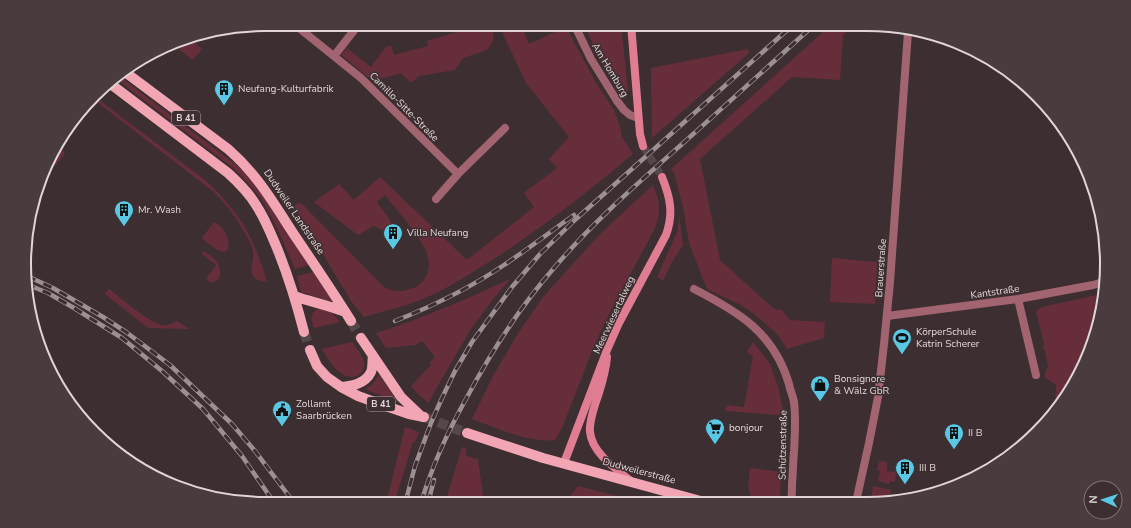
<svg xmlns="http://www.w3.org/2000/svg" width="1131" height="528" font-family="'Nunito Sans',sans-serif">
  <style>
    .green { fill: #662e3b }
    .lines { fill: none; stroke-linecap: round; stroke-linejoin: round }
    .secondary-tunnel { stroke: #55484a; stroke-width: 8; stroke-dasharray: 8 4; stroke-linecap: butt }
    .primary-tunnel { stroke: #55484a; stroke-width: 10; stroke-dasharray: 10 5; stroke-linecap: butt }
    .minor { stroke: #a26470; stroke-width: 8 }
    .secondary { stroke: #e07d92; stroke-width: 8 }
    .primary { stroke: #f2a5b3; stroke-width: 10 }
    .rail-casing { stroke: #9c9092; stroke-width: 4.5 }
    .rail { stroke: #3d2f31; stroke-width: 3; stroke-dasharray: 9; stroke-linecap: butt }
    .labels { text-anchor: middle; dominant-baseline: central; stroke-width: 3; stroke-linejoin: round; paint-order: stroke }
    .shield { fill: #3d2f31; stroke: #afa4a6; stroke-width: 1 }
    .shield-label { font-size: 9px; font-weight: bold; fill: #e0d6d8 }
    .street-label { font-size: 10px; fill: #e0d6d8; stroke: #3d2f31 }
    .poi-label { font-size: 10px; fill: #e0d6d8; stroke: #3d2f31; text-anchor: start }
    .rim { fill: none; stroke: #e0d6d8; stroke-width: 2 }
  </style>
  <rect width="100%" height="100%" fill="#3d2f31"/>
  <path class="green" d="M483 24H494L493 41 487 50 463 58 455 70 419 76 411 83 401 73 373 81 341 55 347 48 371 67 385 48 391 45 394 55 428 46 427 41Z
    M502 24H521L529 44 566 27 596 83 614 110 620 126 622 137 633 154C589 191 543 227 494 259 474 271 455 284 434 294 412 305 388 310 364 317L351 301 294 206 298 203 303 205 384 287C393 292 403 292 413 288 418 287 422 283 425 278 437 258 418 237 406 221 399 212 392 204 385 195L377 202 392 223 382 230 374 226 358 235 314 202 339 184 354 200 380 177 467 260 534 207 524 193 557 168 549 159 569 137 526 83 503 34Z
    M584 24H621L628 91 618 92 591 40Z
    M832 24H855L843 35 840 80 792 77 700 159 720 260 774 309 782 310 790 320 825 322 824 338 787 349 778 335 753 313 739 304 707 289 689 243 683 207 674 173 671 169Z
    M198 35 200 38 196 44 202 49 193 60 173 45 187 37Z
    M748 49 749 53 652 138 651 68Z
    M119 76 235 164 250 178 265 198 309 265 295 269C285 246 274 219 261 199 252 187 243 177 232 167L115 78Z
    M95 97 205 180C227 200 247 224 257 253 261 262 264 272 267 282 262 281 256 281 253 276 249 268 255 260 253 252 252 245 249 240 246 235 237 219 227 205 214 192L93 99Z
    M61 139 62 149 65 154 55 166 50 161 56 144Z
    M653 185C661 204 661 212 654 230L610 312 594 346 562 428 555 440C526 443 498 428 472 419L493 376 519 332 543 297 600 234Z
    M679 215 683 245 671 264 663 281 657 277 674 239 678 230Z
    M214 222C217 224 220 225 222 228 227 232 235 256 220 251 214 249 207 242 202 238Z
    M204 251C212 257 219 260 220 271 221 276 219 279 215 282H210L206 279 216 265 202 254Z
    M832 258 877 262 875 304 830 302Z
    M313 272 334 302 301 292 297 276Z
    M510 279 494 298 471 329 433 394 429 403 419 395 411 386 431 365 430 362 435 357 422 341 416 345 386 348 376 333C422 319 466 299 510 279Z
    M109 289C122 299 146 320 161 325 167 326 172 324 177 321L189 329 148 328 105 294Z
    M1101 294 1089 356 1058 410 1055 413 1056 385 1044 377 1048 366 1045 351C1043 349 1043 347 1044 344L1036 311 1042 307Z
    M318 309C330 310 333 313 340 322L314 328C311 320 309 313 318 309Z
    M352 342C356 347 362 355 364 361 365 365 364 369 361 373 359 375 357 376 353 377 339 378 328 359 322 349Z
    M753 342 770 364 779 390 783 411 778 415 725 411 727 405 744 407 753 356 747 352Z
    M379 375 393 394V397L392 399H389L365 389 372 385Z
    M405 427 419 432 415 442H413L394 504H386Z
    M462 447 466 448V456L478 459 484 503H445Z
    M879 461 887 462V471L896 472 895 482 890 481V484L878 481 880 471 877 470Z
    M750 468 782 472 779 502H756C745 492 749 482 750 468Z
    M578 486 640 502 643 503H565Z
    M873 486 891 490 889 502H871Z"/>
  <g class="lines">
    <path class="secondary-tunnel" d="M643 146 662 177"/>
    <path class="primary-tunnel" d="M351 321 361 338
      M304 332 310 350
      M424 417 467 433"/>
    <path class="minor" d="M294 24 361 78 458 174
      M574 24 591 59 617 101 624 110 630 115 638 118
      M334 56 359 24
      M436 199 458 174 505 128
      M694 289C739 312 774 333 789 384 790 390 793 396 794 402 796 418 795 435 794 451 793 462 793 473 792 484 792 490 792 496 791 502
      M1018 299 1036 375
      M887 316 1018 299 1093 285 1103 282
      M856 502 869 443 878 397 884 344 890 282 908 32"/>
    <path class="secondary" d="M631 24 640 134 643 146
      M607 357C606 370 603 380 599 393 595 404 589 420 590 432 592 453 616 469 631 481
      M564 463 607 350 619 323 666 235C674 213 670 197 662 177"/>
    <path class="primary" d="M125 72 228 149C258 175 274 204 295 236 314 264 333 292 351 321
      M108 82 228 173C239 183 249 193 256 205 264 217 269 229 274 241 287 271 296 301 304 332
      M294 296C311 302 328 305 345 312
      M361 338 401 397 422 417
      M310 350 317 366 327 377 341 387 358 396 377 403 409 414 424 417
      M341 387C352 386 365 384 371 372 373 368 372 361 373 356
      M467 433 543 458 708 503"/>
    <g class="rail-casing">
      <path id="rail" d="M27 276 53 288 103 317 126 332 170 365 232 424 255 451 295 504
        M26 284 48 293 74 308 122 338 162 371 203 409 242 456 275 504
        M395 321C433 306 470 288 504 265 528 249 550 232 574 215
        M421 503C432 466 447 433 466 399 491 352 519 308 554 268 592 223 637 184 681 145 726 105 771 64 815 24
        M428 503 434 480
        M405 504 415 466 431 423 442 398 455 371 472 342 512 287 540 254 576 219 794 24"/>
    </g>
    <use href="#rail" class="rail"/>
  </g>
  <defs>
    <g id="building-pin" transform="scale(1)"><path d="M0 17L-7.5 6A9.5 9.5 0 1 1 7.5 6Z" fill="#59c8e5" stroke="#3d2f31"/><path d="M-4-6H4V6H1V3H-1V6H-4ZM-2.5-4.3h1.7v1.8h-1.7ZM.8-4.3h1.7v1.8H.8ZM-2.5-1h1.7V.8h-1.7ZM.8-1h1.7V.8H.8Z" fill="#111"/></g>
    <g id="stadium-pin" transform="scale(1)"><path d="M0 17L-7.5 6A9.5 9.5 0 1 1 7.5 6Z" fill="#59c8e5" stroke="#3d2f31"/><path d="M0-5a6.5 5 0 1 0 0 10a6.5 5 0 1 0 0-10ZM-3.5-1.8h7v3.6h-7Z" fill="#111"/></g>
    <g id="shop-pin" transform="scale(1)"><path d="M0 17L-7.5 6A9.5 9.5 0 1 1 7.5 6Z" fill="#59c8e5" stroke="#3d2f31"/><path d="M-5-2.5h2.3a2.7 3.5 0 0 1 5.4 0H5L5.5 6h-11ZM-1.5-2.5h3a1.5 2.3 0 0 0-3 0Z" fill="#111"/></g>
    <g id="civic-pin" transform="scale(1)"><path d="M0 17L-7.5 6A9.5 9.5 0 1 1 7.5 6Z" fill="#59c8e5" stroke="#3d2f31"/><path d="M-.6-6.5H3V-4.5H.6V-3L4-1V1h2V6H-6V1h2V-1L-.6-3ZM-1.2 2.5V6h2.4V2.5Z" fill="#111"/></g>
    <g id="supermarket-pin" transform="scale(1)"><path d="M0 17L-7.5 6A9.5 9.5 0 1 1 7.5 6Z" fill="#59c8e5" stroke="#3d2f31"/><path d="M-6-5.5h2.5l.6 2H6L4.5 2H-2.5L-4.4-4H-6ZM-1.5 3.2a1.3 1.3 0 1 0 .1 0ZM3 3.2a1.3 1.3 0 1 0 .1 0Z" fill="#111"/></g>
  </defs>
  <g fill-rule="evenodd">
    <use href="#building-pin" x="224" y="89"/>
    <use href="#building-pin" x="124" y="210"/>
    <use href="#building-pin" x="393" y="233"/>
    <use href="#stadium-pin" x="902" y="338"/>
    <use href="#shop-pin" x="820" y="385"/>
    <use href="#civic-pin" x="282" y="410"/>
    <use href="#supermarket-pin" x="715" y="428"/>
    <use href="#building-pin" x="954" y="433"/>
    <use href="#building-pin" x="905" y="468"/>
  </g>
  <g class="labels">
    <g class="shield">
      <rect x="172" y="111" width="28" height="14" rx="3"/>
      <rect x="367" y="397" width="28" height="14" rx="3"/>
    </g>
    <g class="shield-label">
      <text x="186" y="118">B 41</text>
      <text x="381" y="404">B 41</text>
    </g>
    <g class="street-label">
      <text transform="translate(610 70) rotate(59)">Am Homburg</text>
      <text transform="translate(404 107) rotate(45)">Camillo-Sitte-Straße</text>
      <text transform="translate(294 212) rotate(56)">Dudweiler Landstraße</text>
      <text transform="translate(881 268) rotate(-86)">Brauerstraße</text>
      <text transform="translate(995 292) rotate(-8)">Kantstraße</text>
      <text transform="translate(614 315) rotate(-65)">Meerwiesertalweg</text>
      <text transform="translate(783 445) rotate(-89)">Schützenstraße</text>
      <text transform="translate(639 471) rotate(15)">Dudweilerstraße</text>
    </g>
    <g class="poi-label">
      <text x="238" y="89">Neufang-Kulturfabrik</text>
      <text x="138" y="210">Mr. Wash</text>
      <text x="407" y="233">Villa Neufang</text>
      <text x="916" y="332">KörperSchule<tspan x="916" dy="12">Katrin Scherer</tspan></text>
      <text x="834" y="379">Bonsignore<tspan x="834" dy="12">&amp; Wälz GbR</tspan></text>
      <text x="296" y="404">Zollamt<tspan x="296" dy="12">Saarbrücken</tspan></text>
      <text x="729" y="428">bonjour</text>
      <text x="968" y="433">II B</text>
      <text x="919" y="468">III B</text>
    </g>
  </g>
  <path d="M0 0H1131V528H0ZM264 31H867A233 233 0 0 1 1100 264V264A233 233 0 0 1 867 497H264A233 233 0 0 1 31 264V264A233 233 0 0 1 264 31Z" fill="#4a3c3e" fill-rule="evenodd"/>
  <path class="rim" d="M264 31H867A233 233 0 0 1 1100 264V264A233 233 0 0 1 867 497H264A233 233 0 0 1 31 264V264A233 233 0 0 1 264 31Z"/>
  <g transform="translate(1103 500) rotate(273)"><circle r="19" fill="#3d2f31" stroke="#7e7274"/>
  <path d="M0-3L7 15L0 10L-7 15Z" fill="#59c8e5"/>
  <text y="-6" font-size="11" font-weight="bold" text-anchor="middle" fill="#e0d6d8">N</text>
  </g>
</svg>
